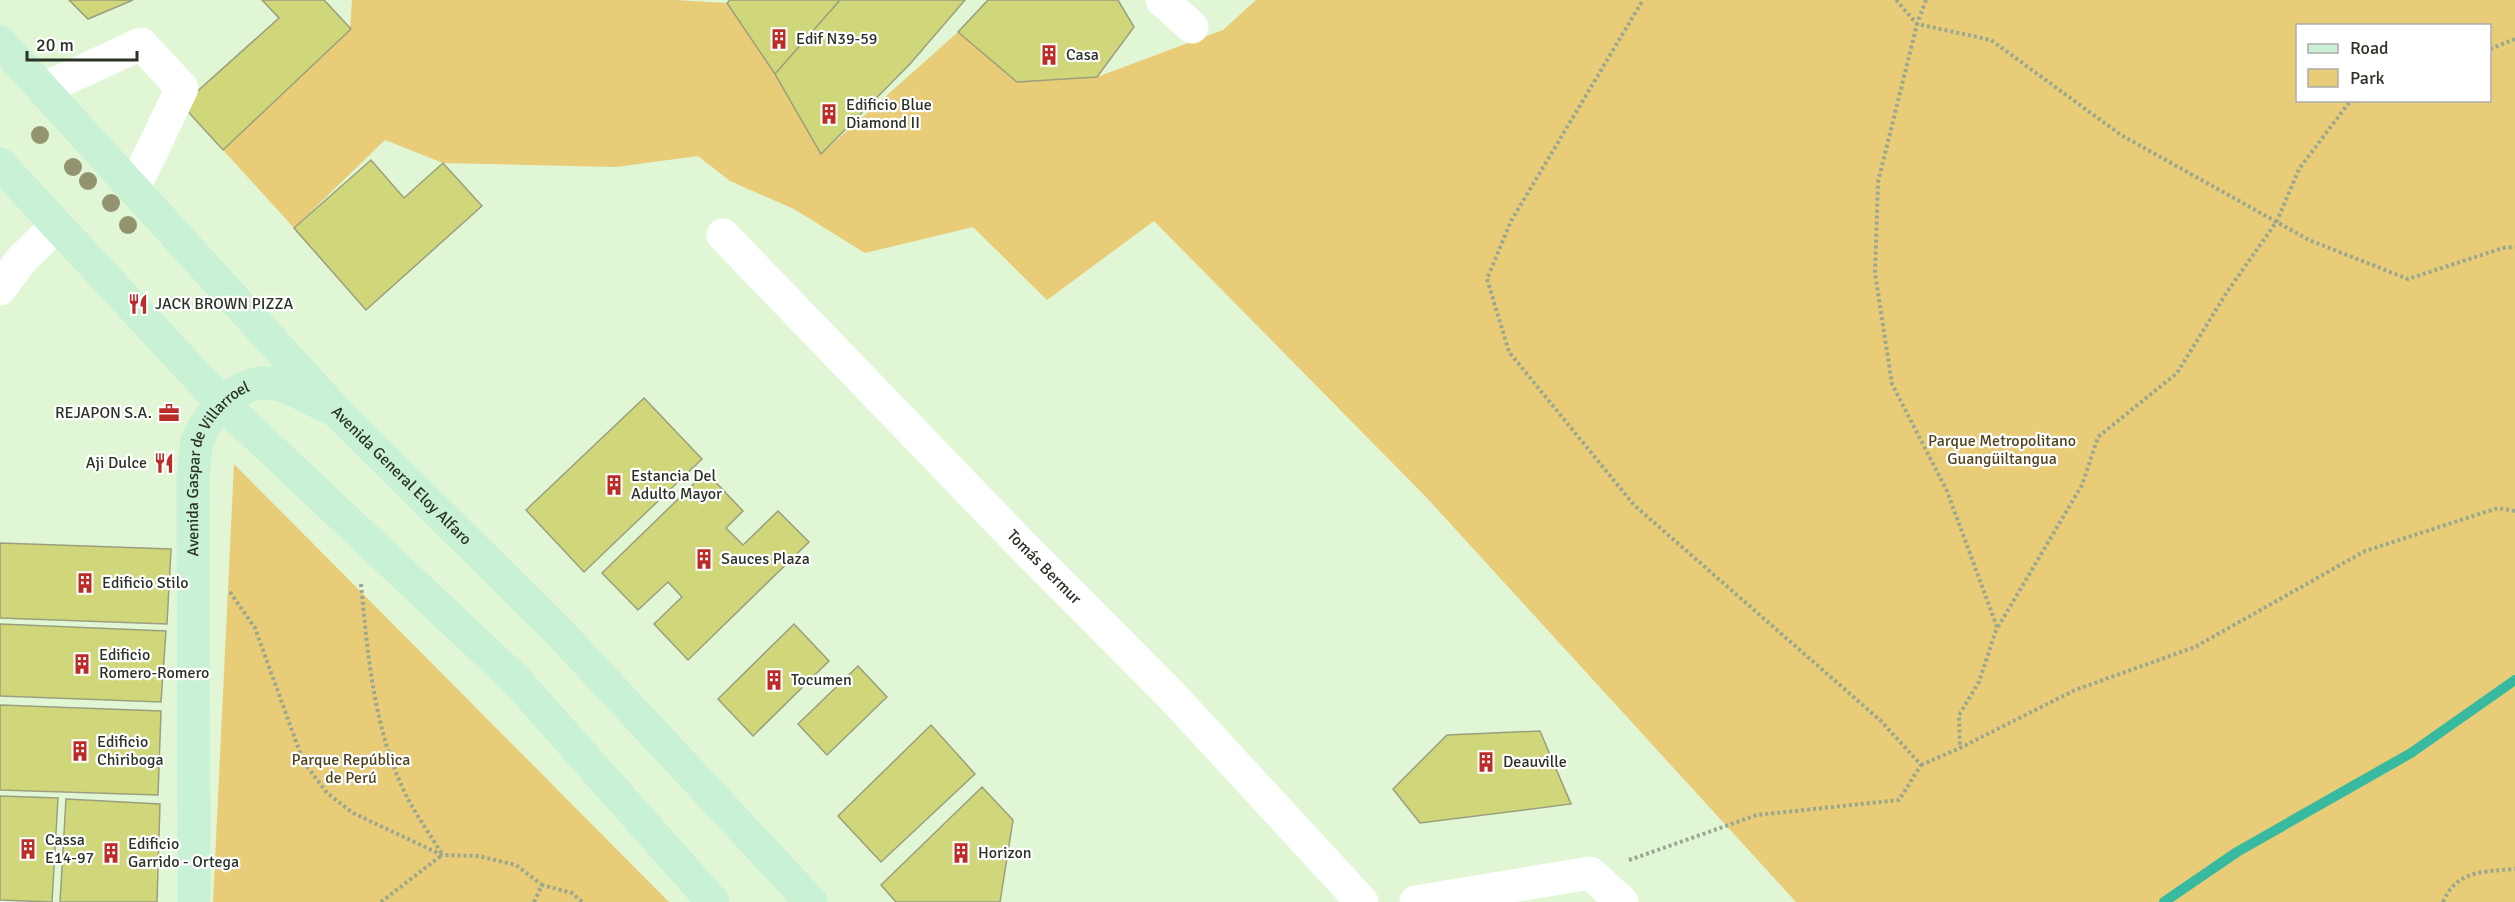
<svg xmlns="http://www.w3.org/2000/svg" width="2515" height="902" font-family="Signika,sans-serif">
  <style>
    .green { fill: #e9cc78; fill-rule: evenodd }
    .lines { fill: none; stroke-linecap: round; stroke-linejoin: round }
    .stream { stroke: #38baa1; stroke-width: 10 }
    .building { fill: #cfd77a; stroke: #9b9f7d; stroke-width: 1.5 }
    .path { stroke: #99a88f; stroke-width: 4; stroke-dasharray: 3 3; stroke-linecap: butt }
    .minor { stroke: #fff; stroke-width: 33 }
    .major { stroke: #c8f1d6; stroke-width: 33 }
    .tree { fill: #929470 }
    .labels { text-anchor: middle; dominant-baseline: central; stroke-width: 4.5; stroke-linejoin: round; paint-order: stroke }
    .poi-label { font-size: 16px; fill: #2b3226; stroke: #fff; text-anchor: start }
    .park-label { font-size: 16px; fill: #51441d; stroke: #fff }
    .street-label { font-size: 16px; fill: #2b3226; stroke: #fff }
  </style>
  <rect width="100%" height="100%" fill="#e1f6d5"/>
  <path class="green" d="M352 0H675L727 3 775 74 821 154 958 32 1017 82 1097 77 1223 30 1256 0H2515V902H1796L1426 497 1154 221 1047 300 973 227 865 253 794 209 730 181 698 156 616 167 443 163 385 140 294 228 223 150 350 29ZM2298 26H2490V100H2298Z
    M234 464 669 902H213Z"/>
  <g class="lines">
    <path class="stream" d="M2164 902 2237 852 2411 753 2515 680"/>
  </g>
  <path class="building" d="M69 0H133L88 19Z
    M262 0H324L351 29 223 150 182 105 279 18Z
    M730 0H840L775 74 727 3Z
    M840 0H965L910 64 821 154 775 74Z
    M988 0H1118L1134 27 1097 77 1017 82 958 32Z
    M371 160 404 198 443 163 482 206 366 310 294 228Z
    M644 398 702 459 584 572 526 510Z
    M706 472 743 511 726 528 743 545 778 511 809 542 688 660 654 624 682 597 668 582 638 610 602 573Z
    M0 543 171 549 167 624 0 618Z
    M0 624 166 631 161 702 0 696Z
    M794 624 829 661 753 736 718 699Z
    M858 666 887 697 827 755 798 724Z
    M0 705 161 711 158 795 0 790Z
    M931 725 975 774 881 862 838 816Z
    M1540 731 1571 804 1420 823 1393 789 1447 735Z
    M982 787 1013 820 1000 902H896L881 885Z
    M0 796 58 798 52 902 0 900Z
    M66 799 160 804 157 902H60Z"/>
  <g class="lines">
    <path class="path" d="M1896 0 1917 24 1991 40 2121 135 2309 240 2408 279 2503 248 2515 247
      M1926 0 1917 24 1878 182 1875 273 1892 384 1947 491 1997 627 1979 682 1959 715 1960 748
      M2490 49 2515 39
      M361 584C368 657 374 733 408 799 418 818 431 836 442 854
      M230 592 255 628 303 761 327 793 353 813 442 855 478 856 516 865 542 885
      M1998 627 2082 485 2098 437 2177 373 2227 292 2277 221 2299 169 2348 104 2355 100
      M1921 765 1960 748 2075 690 2195 647 2365 551 2498 508 2515 511
      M1629 860 1757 815 1899 800 1921 765 1881 721 1634 505 1509 352 1487 279 1511 221 1643 0
      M381 902 442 855
      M534 902 542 885 572 893 582 902
      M2443 902C2457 869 2485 872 2515 869"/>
    <g class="minor">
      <path d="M1162 0 1192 27"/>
      <path d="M43 89 141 44 182 88 134 188"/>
      <path id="s1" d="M723 235 1019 542 1173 697 1362 902"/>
      <path d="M0 289 22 259 57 225"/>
      <path d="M1416 902 1590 873 1622 902"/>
    </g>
    <g class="major">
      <path id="s2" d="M0 42 336 411 560 633 811 902"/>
      <path d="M0 164 222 403 516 680 713 902"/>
      <path id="s3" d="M194 902 193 476C195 464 194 445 200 434 212 412 236 384 263 383 284 382 307 397 325 406"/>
    </g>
  </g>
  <g class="tree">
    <circle cx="40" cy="135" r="9"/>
    <circle cx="73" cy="167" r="9"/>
    <circle cx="88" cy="181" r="9"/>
    <circle cx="111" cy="203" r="9"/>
    <circle cx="128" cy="225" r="9"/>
  </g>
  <defs>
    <g id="building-bare" transform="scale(1.62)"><path d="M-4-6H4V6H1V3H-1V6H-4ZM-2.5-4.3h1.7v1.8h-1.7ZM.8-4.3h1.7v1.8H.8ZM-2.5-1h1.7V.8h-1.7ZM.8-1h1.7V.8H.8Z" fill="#bb2c29" stroke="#fff" stroke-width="2.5" paint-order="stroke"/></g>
    <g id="restaurant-bare" transform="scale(1.62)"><path d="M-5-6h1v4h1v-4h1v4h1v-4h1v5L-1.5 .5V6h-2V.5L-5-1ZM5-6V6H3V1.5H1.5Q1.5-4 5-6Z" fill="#bb2c29" stroke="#fff" stroke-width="2.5" paint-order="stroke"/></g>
    <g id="office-bare" transform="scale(1.62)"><path d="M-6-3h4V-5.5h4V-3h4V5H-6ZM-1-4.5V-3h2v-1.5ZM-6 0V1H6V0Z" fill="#bb2c29" stroke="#fff" stroke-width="2.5" paint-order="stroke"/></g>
  </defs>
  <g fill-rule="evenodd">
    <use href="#building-bare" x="779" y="39"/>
    <use href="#building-bare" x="1049" y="55"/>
    <use href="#building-bare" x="829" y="114"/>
    <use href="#restaurant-bare" x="138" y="304"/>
    <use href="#office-bare" x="169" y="413"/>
    <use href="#restaurant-bare" x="164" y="463"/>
    <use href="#building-bare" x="614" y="485"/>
    <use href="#building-bare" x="704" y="559"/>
    <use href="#building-bare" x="85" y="583"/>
    <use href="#building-bare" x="82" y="664"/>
    <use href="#building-bare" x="774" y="680"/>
    <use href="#building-bare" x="80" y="751"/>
    <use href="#building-bare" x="1486" y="762"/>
    <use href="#building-bare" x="28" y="849"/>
    <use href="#building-bare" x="111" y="853"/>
    <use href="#building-bare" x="961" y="853"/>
  </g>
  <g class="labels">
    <g class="poi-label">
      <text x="796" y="39">Edif N39-59</text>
      <text x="1066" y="55">Casa</text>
      <text x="846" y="105">Edificio Blue<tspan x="846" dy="18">Diamond II</tspan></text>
      <text x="155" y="304">JACK BROWN PIZZA</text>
      <text x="152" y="413" text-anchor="end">REJAPON S.A.</text>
      <text x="147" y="463" text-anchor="end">Aji Dulce</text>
      <text x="631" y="476">Estancia Del<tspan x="631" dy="18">Adulto Mayor</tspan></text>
      <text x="721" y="559">Sauces Plaza</text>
      <text x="102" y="583">Edificio Stilo</text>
      <text x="99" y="655">Edificio<tspan x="99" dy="18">Romero-Romero</tspan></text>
      <text x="791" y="680">Tocumen</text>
      <text x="97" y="742">Edificio<tspan x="97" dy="18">Chiriboga</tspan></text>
      <text x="1503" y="762">Deauville</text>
      <text x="45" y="840">Cassa<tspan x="45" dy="18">E14-97</tspan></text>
      <text x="128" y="844">Edificio<tspan x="128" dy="18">Garrido - Ortega</tspan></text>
      <text x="978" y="853">Horizon</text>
    </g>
    <g class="park-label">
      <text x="2002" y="441">Parque Metropolitano<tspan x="2002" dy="18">Guangüiltangua</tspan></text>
      <text x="351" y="760">Parque República<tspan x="351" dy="18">de Perú</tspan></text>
    </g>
    <g class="street-label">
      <text stroke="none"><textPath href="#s3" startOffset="442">Avenida Gaspar de Villarroel</textPath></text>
      <text stroke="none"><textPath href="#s2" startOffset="591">Avenida General Eloy Alfaro</textPath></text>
      <text stroke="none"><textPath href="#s1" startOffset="462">Tomás Bermur</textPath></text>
    </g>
  </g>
  <rect x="2296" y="24" width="195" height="78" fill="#ffffff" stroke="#aaada8" stroke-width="1.5"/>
  <rect x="2308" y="44" width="30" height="9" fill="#c8f1d6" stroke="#aaada8" stroke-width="1.5"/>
  <text x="2350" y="54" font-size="18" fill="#2b3226">Road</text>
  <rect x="2308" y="69" width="30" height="18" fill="#e9cc78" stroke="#aaada8" stroke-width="1.5"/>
  <text x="2350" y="84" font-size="18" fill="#2b3226">Park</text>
  <path d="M27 51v9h110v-9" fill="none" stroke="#2b3226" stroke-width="3"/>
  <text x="36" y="51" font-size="18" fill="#2b3226" stroke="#ffffff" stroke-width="4.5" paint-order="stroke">20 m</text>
</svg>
